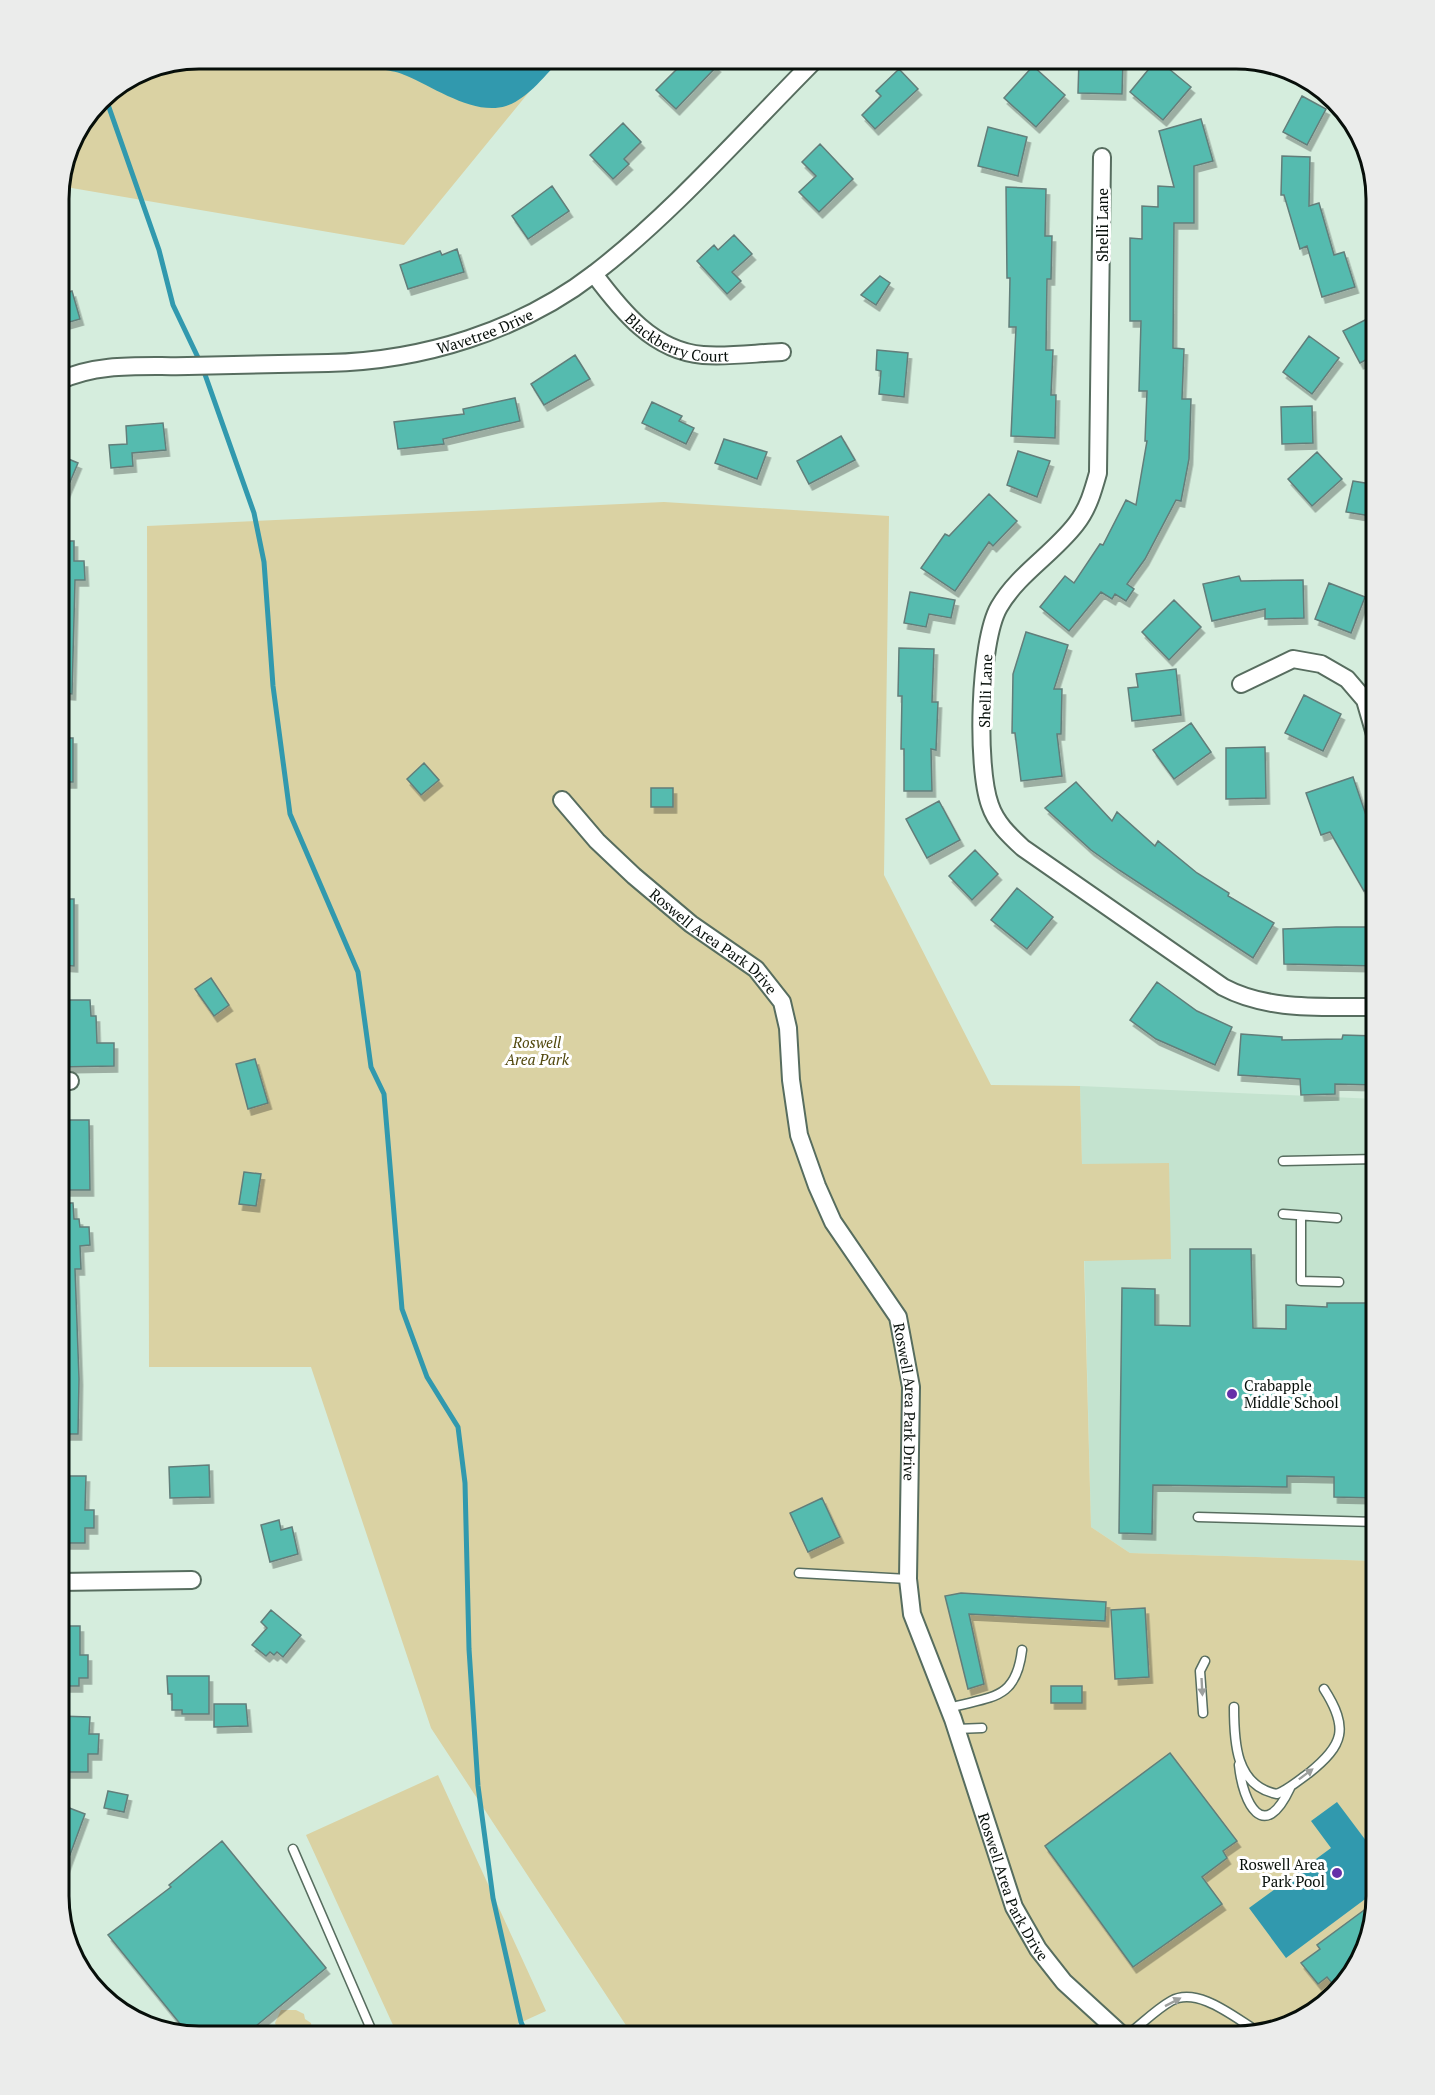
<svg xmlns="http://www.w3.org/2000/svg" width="1435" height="2095" font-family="'PT Serif',serif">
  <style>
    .built { fill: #c4e3cf }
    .green { fill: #dad2a3 }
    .water { fill: #3199ae }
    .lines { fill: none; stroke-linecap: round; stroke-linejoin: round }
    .stream { stroke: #3199ae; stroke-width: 5 }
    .building { fill: #55bbaf; stroke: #627e7a; stroke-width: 1.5; filter: url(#shadow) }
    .lane-casing { stroke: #576d5f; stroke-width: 11 }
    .street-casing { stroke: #576d5f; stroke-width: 20 }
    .lane { stroke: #fff; stroke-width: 8 }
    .street { stroke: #fff; stroke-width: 16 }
    .oneway { fill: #9c9f9d }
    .poi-dot { fill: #6631a8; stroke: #fff; stroke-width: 2 }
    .labels { text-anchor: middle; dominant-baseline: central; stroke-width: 6; stroke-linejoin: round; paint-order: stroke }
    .street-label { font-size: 15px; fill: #070f0a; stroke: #fff }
    .park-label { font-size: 15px; font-style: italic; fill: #52490e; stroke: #fff }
    .poi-label { font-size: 15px; fill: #070f0a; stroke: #fff; text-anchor: start }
    .rim { fill: none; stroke: #070f0a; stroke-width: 3 }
  </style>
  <defs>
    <filter id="shadow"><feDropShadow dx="3.5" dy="6" stdDeviation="0" flood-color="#0004"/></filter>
  </defs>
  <rect width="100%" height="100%" fill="#d5eddd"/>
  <path class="built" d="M1080 1086 1376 1099V1561L1130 1553 1091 1527Z"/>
  <path class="green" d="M199 59H556L404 245 60 186 69 145 100 99 145 69Z
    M664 502 889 516 884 875 991 1085 1080 1086 1082 1164 1169 1163 1171 1259 1084 1261 1091 1527 1130 1553 1376 1561V1897L1358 1967 1306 2018 1237 2036H633L431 1728 311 1367H149L147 526Z
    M438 1775 546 2011 491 2036H398L306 1835Z
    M281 2010H296L304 2014 305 2019 311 2023 313 2036H280L275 2023Z"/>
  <path class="water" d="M362 59H361H561C546 74 528 99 506 106 475 116 435 88 407 76 391 68 374 72 362 59Z
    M1337 1802 1376 1854V1891L1286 1958 1249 1908 1331 1848 1311 1821Z"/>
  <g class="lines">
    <path class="stream" d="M105 96 159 250 173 305 202 366 254 513 264 562 273 686 290 814 358 972 371 1067 384 1094 402 1309 427 1377 458 1427 465 1483 469 1649 478 1786 493 1898 521 2022 527 2036"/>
  </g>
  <path class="building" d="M687 59H709L717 66 676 109 656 90Z
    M1079 59H1123L1122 94 1078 93Z
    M1157 59 1191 87 1163 120 1130 92Z
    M1033 66 1065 95 1036 127 1004 98Z
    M899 69 918 89 875 129 862 115 881 96 876 91Z
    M1302 96 1326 109 1307 145 1283 132Z
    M1201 119 1213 161 1194 166V223H1174L1173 348 1184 349 1182 399H1191L1189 459 1181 501 1176 500 1145 559 1127 584 1134 589 1126 601 1115 594 1112 599 1101 592 1069 631 1040 607 1065 576 1074 583 1100 544 1103 545 1126 500 1136 505 1147 441H1145L1147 391H1139L1141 321H1130V238L1142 239V206L1158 207V186L1174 187 1159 131Z
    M623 123 641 142 624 159 629 164 613 179 590 155Z
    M988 127 1027 137 1018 176 978 166Z
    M820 144 853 179 819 212 799 192 816 176 802 162Z
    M1282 156 1310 157 1309 206 1319 203 1334 255 1344 252 1355 287 1322 297 1307 246 1300 249 1284 195H1281Z
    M552 186 569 211 528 239 512 216Z
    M1006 187 1046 189 1045 236H1052L1051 279H1047L1046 350H1053L1051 395H1056L1055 438 1011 436 1016 327H1009L1010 278H1007Z
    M734 235 752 254 732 272 741 281 727 294 697 261 714 245 718 250Z
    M457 249 464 272 408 289 400 265 440 251 442 255Z
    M880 276 890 283 876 305 861 295Z
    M72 291 80 319 59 325V295Z
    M1377 314V354L1360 363 1343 331Z
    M1309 336 1339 358 1312 394 1283 372Z
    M877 350 908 353 904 397 879 394 881 371 876 370Z
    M575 355 590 379 544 405 531 384Z
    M515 398 520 421 443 439 444 444 398 449 394 422 464 414 463 409Z
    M652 402 682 416 679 421 694 428 686 444 642 423Z
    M1312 406 1313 443 1282 444 1281 407Z
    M163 423 166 450 132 453 133 466 111 468 109 445 127 444 126 426Z
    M841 436 855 460 809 484 797 461Z
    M724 439 767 452 757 479 715 463Z
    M1018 451 1050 461 1037 497 1007 485Z
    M1317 452 1342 479 1312 506 1288 479Z
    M59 455 78 463 59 508Z
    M1353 481 1377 485V517L1346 512Z
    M989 494 1017 521 993 546 989 542 955 591 921 568 945 534 949 536Z
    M59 541H74V561H84L85 580H75L72 694 59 693Z
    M1239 576 1241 581 1303 580 1304 618 1265 619V609L1212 621 1203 584Z
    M1329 583 1365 597 1351 633 1315 619Z
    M910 592 955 600 951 618 929 614 926 627 904 623Z
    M1174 600 1201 627 1169 660 1142 632Z
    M1026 632 1068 645 1054 689H1062L1061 734H1057L1062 776 1021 781 1015 733H1012L1013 674Z
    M899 648 934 649 932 702H938L936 750 931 749 932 791H904V749H901L902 696H898Z
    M1176 669 1181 715 1132 721 1128 688 1138 687 1136 674Z
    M1304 695 1341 714 1323 751 1285 733Z
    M1191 723 1211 752 1174 779 1153 750Z
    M59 738H73V782H59Z
    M1265 747 1266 798 1226 799V748Z
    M424 763 439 780 421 795 407 779Z
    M1353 777 1372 833 1377 830V884L1364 891 1330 832 1321 835 1306 793Z
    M1076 782 1112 821 1117 812 1155 846 1158 841 1197 873 1229 893 1228 896 1274 923 1253 958 1119 870 1091 850 1045 808Z
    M651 788H673V807H651Z
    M939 801 960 840 927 858 906 819Z
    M975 850 998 874 972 900 949 876Z
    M1017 888 1053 917 1027 949 991 920Z
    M59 899H74V966L59 965Z
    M1336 927H1377L1376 966 1284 964 1283 929Z
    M211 978 229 1005 214 1016 195 989Z
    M1157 982 1197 1011 1232 1027 1215 1065 1156 1039 1130 1020Z
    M59 1000H90L91 1016H96L97 1043H114V1066L59 1067Z
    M1241 1034 1282 1037V1040L1342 1039 1343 1035 1376 1036V1085L1335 1084V1094L1301 1095 1300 1079 1238 1075Z
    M255 1059 268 1103 248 1109 236 1064Z
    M61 1120H89L90 1190H64Z
    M244 1172 261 1174 256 1206 239 1204Z
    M59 1203H73L74 1219H79L80 1227H89L90 1245 80 1246 81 1269H75L79 1379 78 1434H59Z
    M1190 1249H1251L1253 1328 1286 1329V1305L1327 1307V1303H1376V1498L1334 1497V1477L1287 1476V1487L1153 1485 1152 1534 1119 1533 1122 1288 1155 1289V1325L1190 1326Z
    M209 1465 210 1497 170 1498 169 1467Z
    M59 1476H86L85 1510H94V1528H85V1543H59Z
    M822 1498 840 1537 808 1552 790 1513Z
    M279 1520 281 1530 292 1527 298 1554 270 1562 261 1525Z
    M961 1593 1106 1602 1105 1621 969 1614 984 1684 968 1689 945 1596Z
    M1145 1608 1149 1677 1115 1679 1111 1610Z
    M271 1610 301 1635 283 1657 277 1652 274 1655 270 1652 266 1656 252 1645 267 1628 261 1622Z
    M59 1626H80V1655H88V1678H79V1686H59Z
    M167 1676H209V1714H182V1710H172V1694H168Z
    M1051 1686H1082V1703H1051Z
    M214 1704H246L248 1726 214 1727Z
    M59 1716 90 1717 89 1734H99L98 1754H88V1772H60Z
    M1170 1753 1237 1841 1223 1851 1227 1858 1202 1877 1222 1904 1133 1967 1045 1846Z
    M108 1791 128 1795 124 1812 104 1808Z
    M59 1804 85 1814 60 1882 58 1881Z
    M222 1841 326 1968 256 2026 265 2036H190L108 1935 171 1887 169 1885Z
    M1375 1902 1358 1967 1336 1988 1327 1977 1318 1984 1301 1963 1320 1949 1317 1945Z"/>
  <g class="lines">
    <g class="lane-casing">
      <path id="lane" d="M1283 1161 1376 1159
        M1283 1214 1337 1218
        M1301 1217V1281L1339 1282
        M1198 1517 1376 1522
        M799 1573 908 1579
        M1234 1707C1234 1741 1235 1786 1277 1794 1289 1789 1299 1780 1309 1773 1344 1745 1349 1728 1324 1689
        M949 1708C991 1696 1016 1701 1022 1650
        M1203 1713 1200 1671 1205 1661
        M956 1729 982 1728
        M1239 1765C1243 1804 1264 1844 1290 1788
        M293 1849 374 2036
        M1126 2036C1141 2025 1155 2010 1171 2001 1198 1986 1235 2018 1257 2031"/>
    </g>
    <g class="street-casing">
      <g id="street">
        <path d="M1102 157 1098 473C1093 491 1088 509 1076 524 1053 554 1018 574 999 607 979 642 976 767 990 805 996 823 1009 835 1023 848L1223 987C1270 1012 1325 1006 1376 1007"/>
        <path id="s1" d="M594 274C621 310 653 351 703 355 728 357 756 353 782 352"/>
        <path id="s2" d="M59 381C99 362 144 367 188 366 235 365 282 364 328 363 422 361 520 331 595 273 673 213 746 129 816 59"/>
        <path d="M1241 684 1293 659 1321 664 1347 679 1365 700 1376 738"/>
        <path id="s3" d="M562 800 597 841 634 876 691 924 756 969 782 1002 788 1028 791 1080 799 1135 817 1186 833 1222 898 1317 911 1387 908 1579 912 1614 953 1719 1014 1907 1038 1949 1064 1982 1123 2036"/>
        <path d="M59 1082 70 1081"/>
        <path d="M59 1582 192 1580"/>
      </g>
    </g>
    <use href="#lane" class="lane"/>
    <use href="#street" class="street"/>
  </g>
  <defs><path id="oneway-solid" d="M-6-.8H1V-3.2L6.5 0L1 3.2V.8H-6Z" transform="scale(1.5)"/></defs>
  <g class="oneway">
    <use href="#oneway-solid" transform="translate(1202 1687) rotate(87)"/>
    <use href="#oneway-solid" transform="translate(1306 1774) rotate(-37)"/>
    <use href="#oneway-solid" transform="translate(1173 2002) rotate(-27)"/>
  </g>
  <g class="poi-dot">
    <circle cx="1232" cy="1394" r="6"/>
    <circle cx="1337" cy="1873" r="6"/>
  </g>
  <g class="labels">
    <g class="street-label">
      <text transform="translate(1102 225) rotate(-90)">Shelli Lane</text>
      <text stroke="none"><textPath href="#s2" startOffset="432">Wavetree Drive</textPath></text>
      <text stroke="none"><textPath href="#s1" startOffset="110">Blackberry Court</textPath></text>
      <text transform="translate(985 691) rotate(-88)">Shelli Lane</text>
      <text stroke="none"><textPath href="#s3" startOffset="208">Roswell Area Park Drive</textPath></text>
      <text stroke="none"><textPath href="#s3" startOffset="729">Roswell Area Park Drive</textPath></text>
      <text stroke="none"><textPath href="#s3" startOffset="1233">Roswell Area Park Drive</textPath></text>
    </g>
    <g class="park-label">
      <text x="537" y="1042">Roswell<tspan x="537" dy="17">Area Park</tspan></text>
    </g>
    <g class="poi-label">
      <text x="1244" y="1385">Crabapple<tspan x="1244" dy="17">Middle School</tspan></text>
      <text x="1325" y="1864" text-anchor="end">Roswell Area<tspan x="1325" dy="17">Park Pool</tspan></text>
    </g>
  </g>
  <path d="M0 0H1435V2095H0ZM199 69H1236A130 130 0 0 1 1366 199V1896A130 130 0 0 1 1236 2026H199A130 130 0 0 1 69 1896V199A130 130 0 0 1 199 69Z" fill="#ebeceb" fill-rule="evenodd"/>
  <path class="rim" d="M199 69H1236A130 130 0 0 1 1366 199V1896A130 130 0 0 1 1236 2026H199A130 130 0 0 1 69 1896V199A130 130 0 0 1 199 69Z"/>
</svg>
